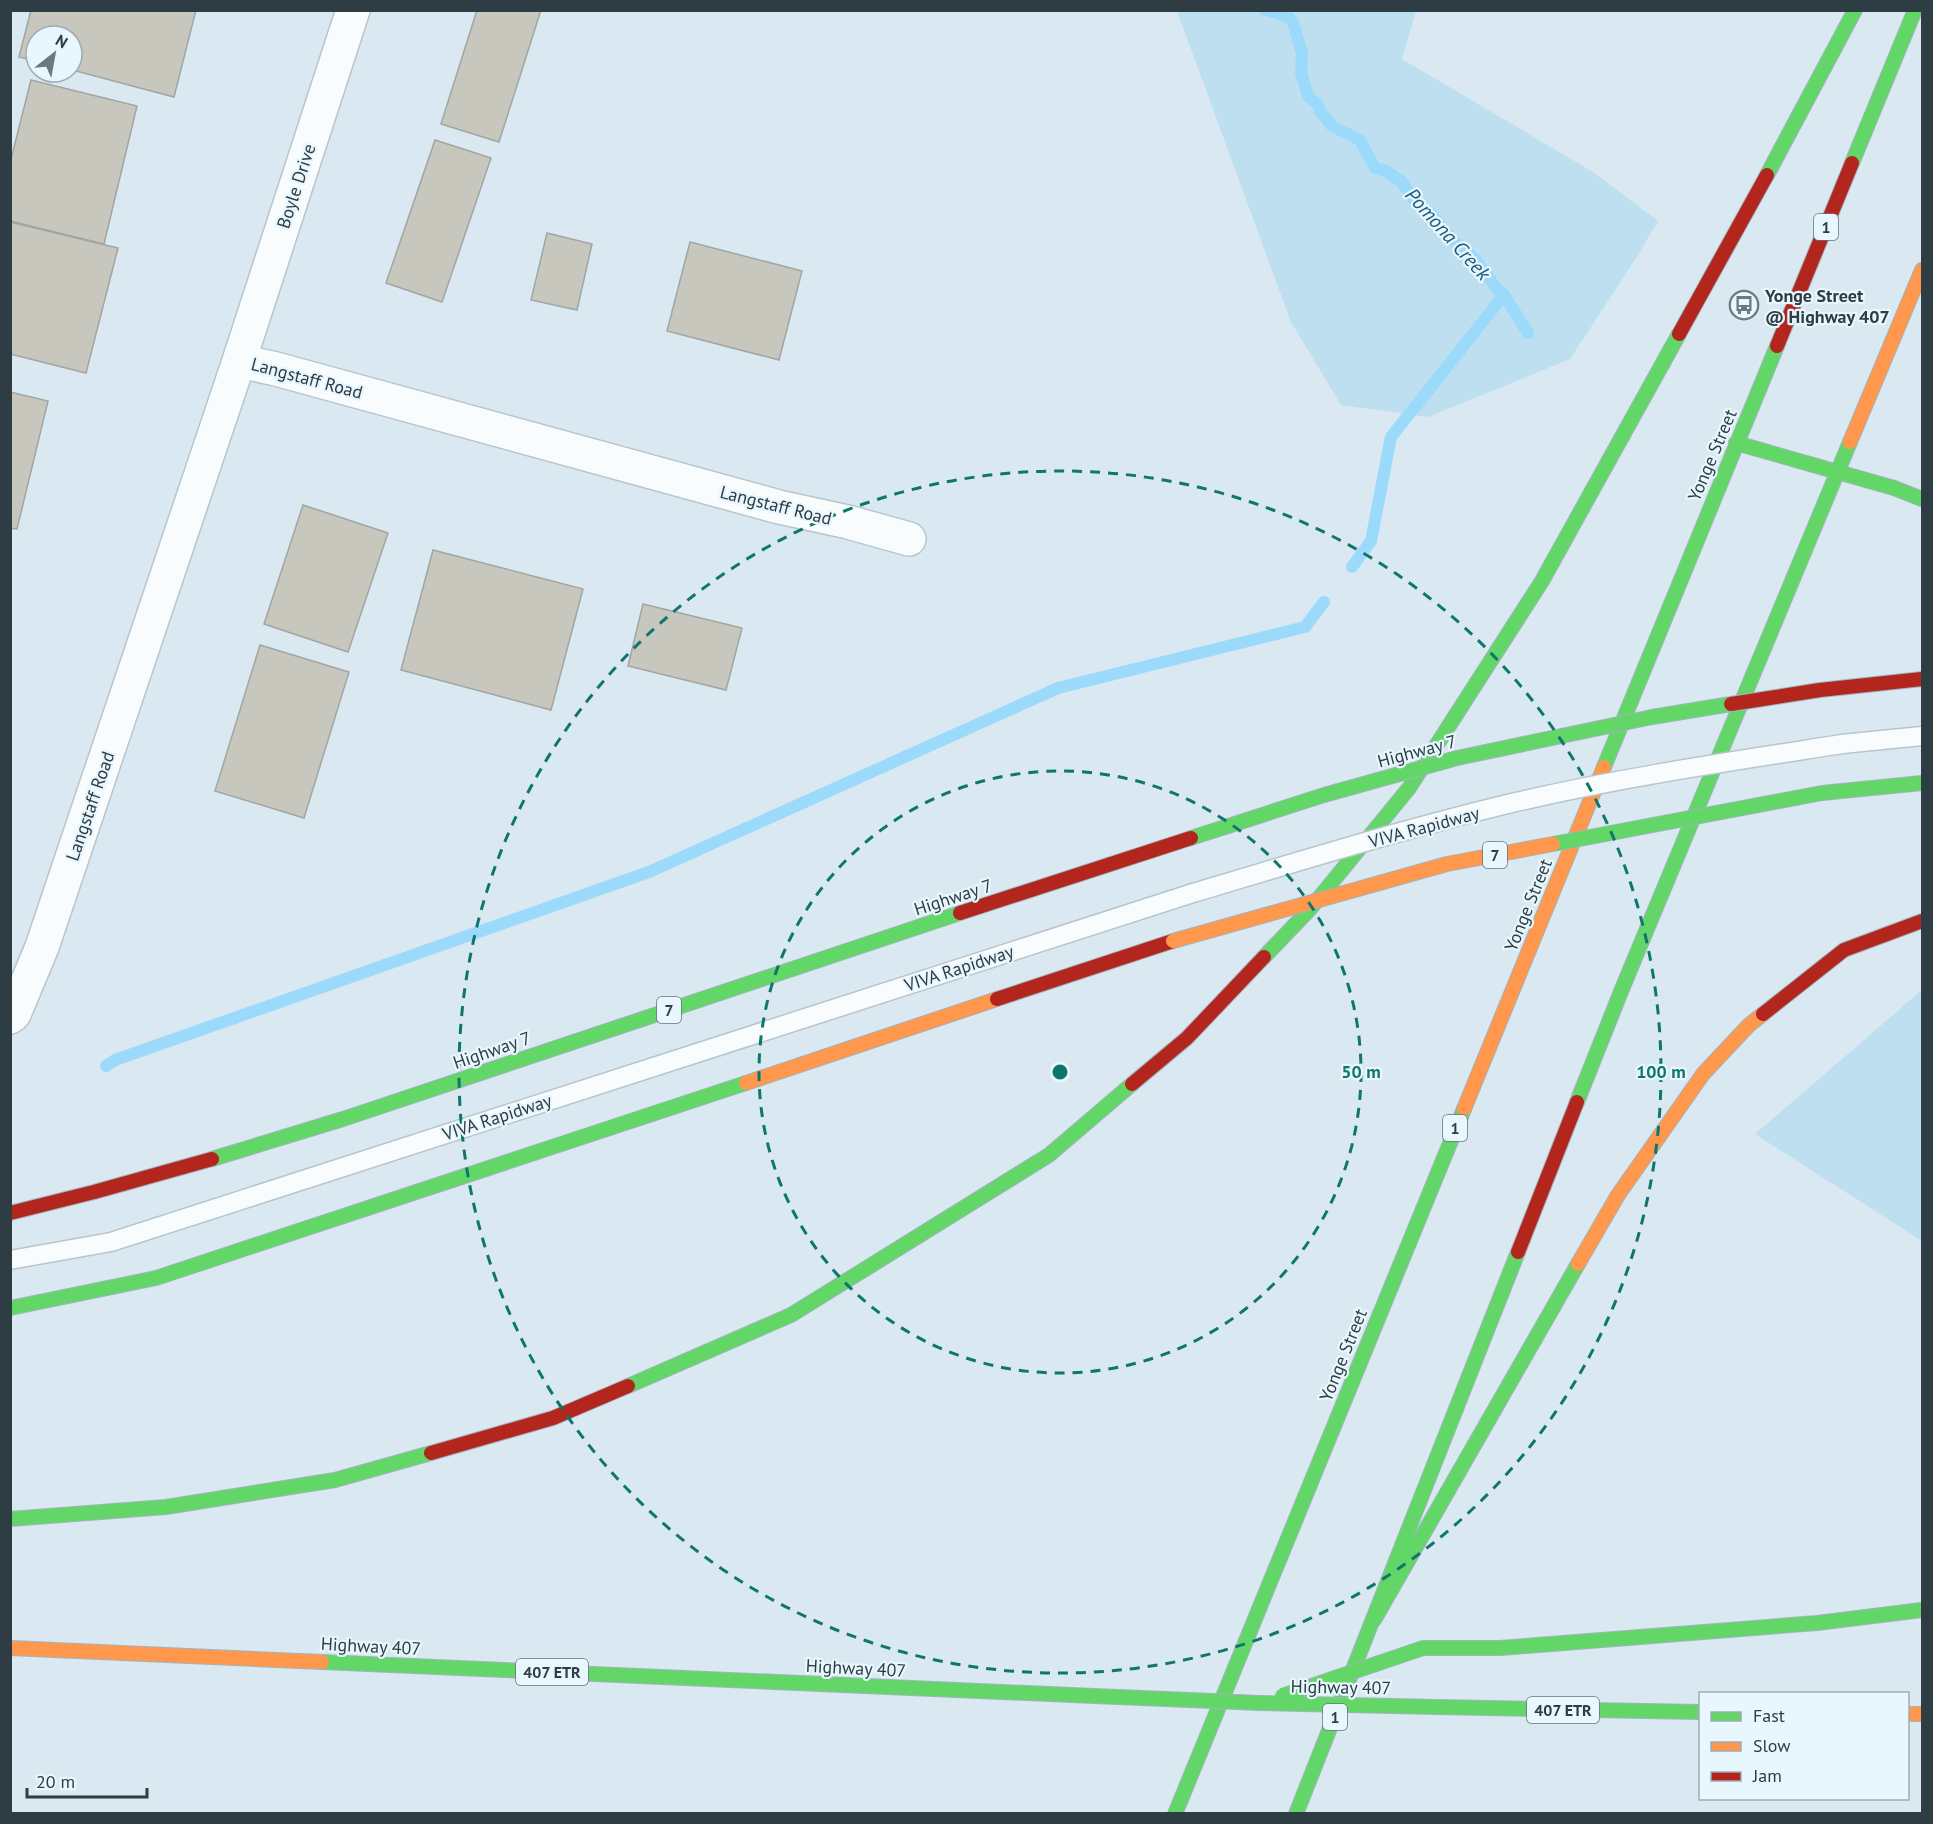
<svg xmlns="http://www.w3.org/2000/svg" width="1933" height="1824" font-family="'PT Sans',sans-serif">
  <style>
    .green { fill: #bedff0 }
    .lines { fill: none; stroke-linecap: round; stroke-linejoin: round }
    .stream { stroke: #9bdafa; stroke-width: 12 }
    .building { fill: #c7c7bd; stroke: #a1a5a3; stroke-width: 1.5 }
    .lane-casing { stroke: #b8c5cd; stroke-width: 21 }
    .street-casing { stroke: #b8c5cd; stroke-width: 36 }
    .fast-casing { stroke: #a1b4be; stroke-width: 16 }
    .slow-casing { stroke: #a1b4be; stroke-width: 16 }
    .jam-casing { stroke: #a1b4be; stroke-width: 16 }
    .lane { stroke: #f9fcfd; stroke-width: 18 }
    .street { stroke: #f9fcfd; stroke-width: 33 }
    .fast { stroke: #63d668; stroke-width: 14 }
    .slow { stroke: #ff974d; stroke-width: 14 }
    .jam { stroke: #b3261e; stroke-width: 14 }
    .lane-bridge-casing { stroke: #b8c5cd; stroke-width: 21; stroke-linecap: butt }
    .fast-bridge-casing { stroke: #a1b4be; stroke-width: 16; stroke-linecap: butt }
    .slow-bridge-casing { stroke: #a1b4be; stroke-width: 16; stroke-linecap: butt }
    .jam-bridge-casing { stroke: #a1b4be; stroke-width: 16; stroke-linecap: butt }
    .lane-bridge { stroke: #f9fcfd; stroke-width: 18 }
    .fast-bridge { stroke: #63d668; stroke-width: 14 }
    .slow-bridge { stroke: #ff974d; stroke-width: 14 }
    .jam-bridge { stroke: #b3261e; stroke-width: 14 }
    .ring { fill: none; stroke: #0f766e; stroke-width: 3; stroke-dasharray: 10 8 }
    .labels { text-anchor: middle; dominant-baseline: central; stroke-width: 4.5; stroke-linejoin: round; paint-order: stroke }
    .shield { fill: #e8f6fe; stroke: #66747c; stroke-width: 1.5 }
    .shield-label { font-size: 16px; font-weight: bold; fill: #2e3c44 }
    .street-label { font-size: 18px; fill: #2e3c44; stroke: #e8f6fe }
    .poi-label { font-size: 18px; font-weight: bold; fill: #2e3c44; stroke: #e8f6fe; text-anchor: start }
    .water-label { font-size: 20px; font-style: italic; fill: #195b77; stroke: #e8f6fe }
    .centre { fill: #0f766e; stroke: #e8f6fe; stroke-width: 3 }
    .ring-label { font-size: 18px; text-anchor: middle; font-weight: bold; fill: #0f766e; stroke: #e8f6fe; stroke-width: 4.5; stroke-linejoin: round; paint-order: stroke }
  </style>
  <rect width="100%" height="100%" fill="#d9e8f1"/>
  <path class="green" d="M1177 11H1416L1402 59 1593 172 1658 221 1638 255 1570 359 1428 417 1341 405 1291 322Z
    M1922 990V1241L1755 1134Z"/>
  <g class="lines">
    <path class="stream" d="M1265 10 1278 13 1289 18 1293 22 1302 53 1301 72 1308 96 1318 105 1320 111 1332 126 1360 140 1375 168 1386 171 1402 182 1416 203 1431 214 1451 238 1475 259 1497 289 1504 295 1528 333
      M1352 567 1371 541 1391 437 1504 295
      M106 1066 115 1060 649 872 1058 688 1305 627 1324 602"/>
  </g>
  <path class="building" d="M31 10H196L174 97 72 70V36H36V61L19 57Z
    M477 10H541L499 142 441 124Z
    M31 80 137 106 104 244 10 221V163Z
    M435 140 491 158 442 302 386 283Z
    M10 222 118 248 86 373 10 354Z
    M547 233 592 244 577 310 531 300Z
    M690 242 802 271 779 360 667 331Z
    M10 392 48 401 17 529 10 528Z
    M303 505 388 533 348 652 264 624Z
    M433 550 583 589 551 710 401 670Z
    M643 604 742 628 726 690 628 666Z
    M260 645 349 672 304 818 215 791Z"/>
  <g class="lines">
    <g class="lane-casing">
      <path id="lane" d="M1842 744 1922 736
        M10 1260 111 1242 1193 893"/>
    </g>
    <g class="street-casing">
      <path id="street" d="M239 361 276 369 779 507 848 522 909 539
        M10 1017 14 1014 42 947 239 361 353 10"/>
    </g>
    <g class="fast-casing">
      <path id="fast" d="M1852 163 1915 10
        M1767 175 1855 10
        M1736 443 1894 488 1922 499
        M1604 767 1777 346
        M1822 793 1922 783
        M1191 838 1324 795
        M1264 957 1310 909 1409 788 1542 581 1679 334
        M1577 1102 1622 989 1850 442
        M212 1159 343 1119 960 913
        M10 1308 156 1278 746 1083
        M628 1386 791 1315 1049 1155 1132 1084
        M10 1519 166 1507 335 1480 431 1453
        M1374 1620 1578 1264
        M1500 1648 1817 1623 1922 1610
        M322 1662 1094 1696
        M1436 1707 1700 1712
        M1175 1814 1464 1109
        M1296 1814 1518 1252"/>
    </g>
    <g class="slow-casing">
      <path id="slow" d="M1850 442 1922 270
        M746 1083 997 999
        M1464 1109 1604 767
        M1578 1264 1618 1195 1703 1074 1749 1025 1763 1014
        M10 1648 322 1662
        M1908 1714H1922"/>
    </g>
    <g class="jam-casing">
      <path id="jam" d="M1679 334 1767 175
        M1777 346 1852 163
        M960 913 1191 838
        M997 999 1173 941
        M1763 1014 1844 950 1922 921
        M1132 1084 1187 1038 1264 957
        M10 1213 94 1192 212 1159
        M1518 1252 1577 1102
        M431 1453 553 1418 628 1386"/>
    </g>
    <use href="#lane" class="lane"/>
    <use href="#street" class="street"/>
    <use href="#fast" class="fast"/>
    <use href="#slow" class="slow"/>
    <use href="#jam" class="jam"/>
    <g class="lane-bridge-casing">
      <path id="lane-bridge" d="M1193 893C1300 861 1407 828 1516 802 1624 777 1734 761 1842 744"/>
    </g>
    <g class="fast-bridge-casing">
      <path id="fast-bridge" d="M1324 795 1457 758 1652 717 1731 704
        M1553 844 1822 793
        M1094 1696 1260 1703 1436 1707
        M1282 1696 1423 1648H1500"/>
    </g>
    <g class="slow-bridge-casing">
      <path id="slow-bridge" d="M1173 941 1447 864 1553 844"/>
    </g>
    <g class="jam-bridge-casing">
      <path id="jam-bridge" d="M1731 704 1820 690 1922 679"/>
    </g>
    <use href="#lane-bridge" class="lane-bridge"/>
    <use href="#fast-bridge" class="fast-bridge"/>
    <use href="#slow-bridge" class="slow-bridge"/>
    <use href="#jam-bridge" class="jam-bridge"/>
  </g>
  <g class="ring">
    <circle cx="1060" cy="1072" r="301"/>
    <circle cx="1060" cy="1072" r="601"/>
  </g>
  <defs>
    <g id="bus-ring" transform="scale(1.5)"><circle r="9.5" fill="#e8f6fe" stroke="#6a7881" stroke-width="1.5"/><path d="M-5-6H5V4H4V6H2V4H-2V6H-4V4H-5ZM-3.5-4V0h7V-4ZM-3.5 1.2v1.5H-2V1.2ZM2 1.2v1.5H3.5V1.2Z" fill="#6a7881"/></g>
  </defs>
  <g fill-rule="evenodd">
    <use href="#bus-ring" x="1744" y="305"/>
  </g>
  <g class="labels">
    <g class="shield">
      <rect x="1814" y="214" width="24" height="26" rx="4.5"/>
      <rect x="1483" y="842" width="24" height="26" rx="4.5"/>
      <rect x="657" y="997" width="24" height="26" rx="4.5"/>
      <rect x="1443" y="1115" width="24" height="26" rx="4.5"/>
      <rect x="516" y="1659" width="72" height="26" rx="4.5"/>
      <rect x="1527" y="1697" width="72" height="26" rx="4.5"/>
      <rect x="1323" y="1704" width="24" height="26" rx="4.5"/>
    </g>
    <g class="shield-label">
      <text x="1826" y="227">1</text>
      <text x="1495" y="855">7</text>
      <text x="669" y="1010">7</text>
      <text x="1455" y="1128">1</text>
      <text x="552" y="1672">407 ETR</text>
      <text x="1563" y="1710">407 ETR</text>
      <text x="1335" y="1717">1</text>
    </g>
    <g class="street-label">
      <text transform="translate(296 186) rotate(-72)">Boyle Drive</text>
      <text transform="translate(307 378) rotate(15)">Langstaff Road</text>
      <text transform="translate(1712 455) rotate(-67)">Yonge Street</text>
      <text transform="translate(776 505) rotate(14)">Langstaff Road</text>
      <text transform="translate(1417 751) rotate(-15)">Highway 7</text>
      <text transform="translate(90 806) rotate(-71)">Langstaff Road</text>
      <text transform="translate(1424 827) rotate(-15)">VIVA Rapidway</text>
      <text transform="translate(953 897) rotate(-18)">Highway 7</text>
      <text transform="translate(1528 905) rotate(-68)">Yonge Street</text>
      <text transform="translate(959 968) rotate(-18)">VIVA Rapidway</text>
      <text transform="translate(492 1050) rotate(-19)">Highway 7</text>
      <text transform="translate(497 1117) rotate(-18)">VIVA Rapidway</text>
      <text transform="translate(1343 1355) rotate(-68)">Yonge Street</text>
      <text transform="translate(371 1646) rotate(3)">Highway 407</text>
      <text transform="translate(856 1668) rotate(3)">Highway 407</text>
      <text transform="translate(1341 1687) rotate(1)">Highway 407</text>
    </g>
    <g class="poi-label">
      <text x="1765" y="295">Yonge Street<tspan x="1765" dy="21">@ Highway 407</tspan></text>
    </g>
    <g class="water-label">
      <text transform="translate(1448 234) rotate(48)">Pomona Creek</text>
    </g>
  </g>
  <circle cx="1060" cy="1072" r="9" class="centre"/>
  <g class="ring-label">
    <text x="1361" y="1078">50 m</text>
    <text x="1661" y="1078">100 m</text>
  </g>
  <rect width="1933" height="1824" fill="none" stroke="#2e3c44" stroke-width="24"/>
  <rect x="1699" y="1692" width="210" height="108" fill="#e8f6fe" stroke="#9eacb4" stroke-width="1.5"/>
  <rect x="1711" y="1712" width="30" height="9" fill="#63d668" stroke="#9eacb4" stroke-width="1.5"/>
  <text x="1753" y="1722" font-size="18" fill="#2e3c44">Fast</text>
  <rect x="1711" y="1742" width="30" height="9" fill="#ff974d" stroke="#9eacb4" stroke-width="1.5"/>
  <text x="1753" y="1752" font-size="18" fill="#2e3c44">Slow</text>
  <rect x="1711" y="1772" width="30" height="9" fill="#b3261e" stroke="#9eacb4" stroke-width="1.5"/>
  <text x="1753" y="1782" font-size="18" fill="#2e3c44">Jam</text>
  <g transform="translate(54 54) rotate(31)"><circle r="28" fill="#e8f6fe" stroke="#9eacb4" stroke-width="1.5"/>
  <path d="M0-4.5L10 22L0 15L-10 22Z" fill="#6a7881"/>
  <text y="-9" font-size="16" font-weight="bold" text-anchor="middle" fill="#2e3c44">N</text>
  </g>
  <path d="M27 1788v9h120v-9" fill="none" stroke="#2e3c44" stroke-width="3"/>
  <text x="36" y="1788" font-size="18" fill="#2e3c44" stroke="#e8f6fe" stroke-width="4.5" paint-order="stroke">20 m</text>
</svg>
